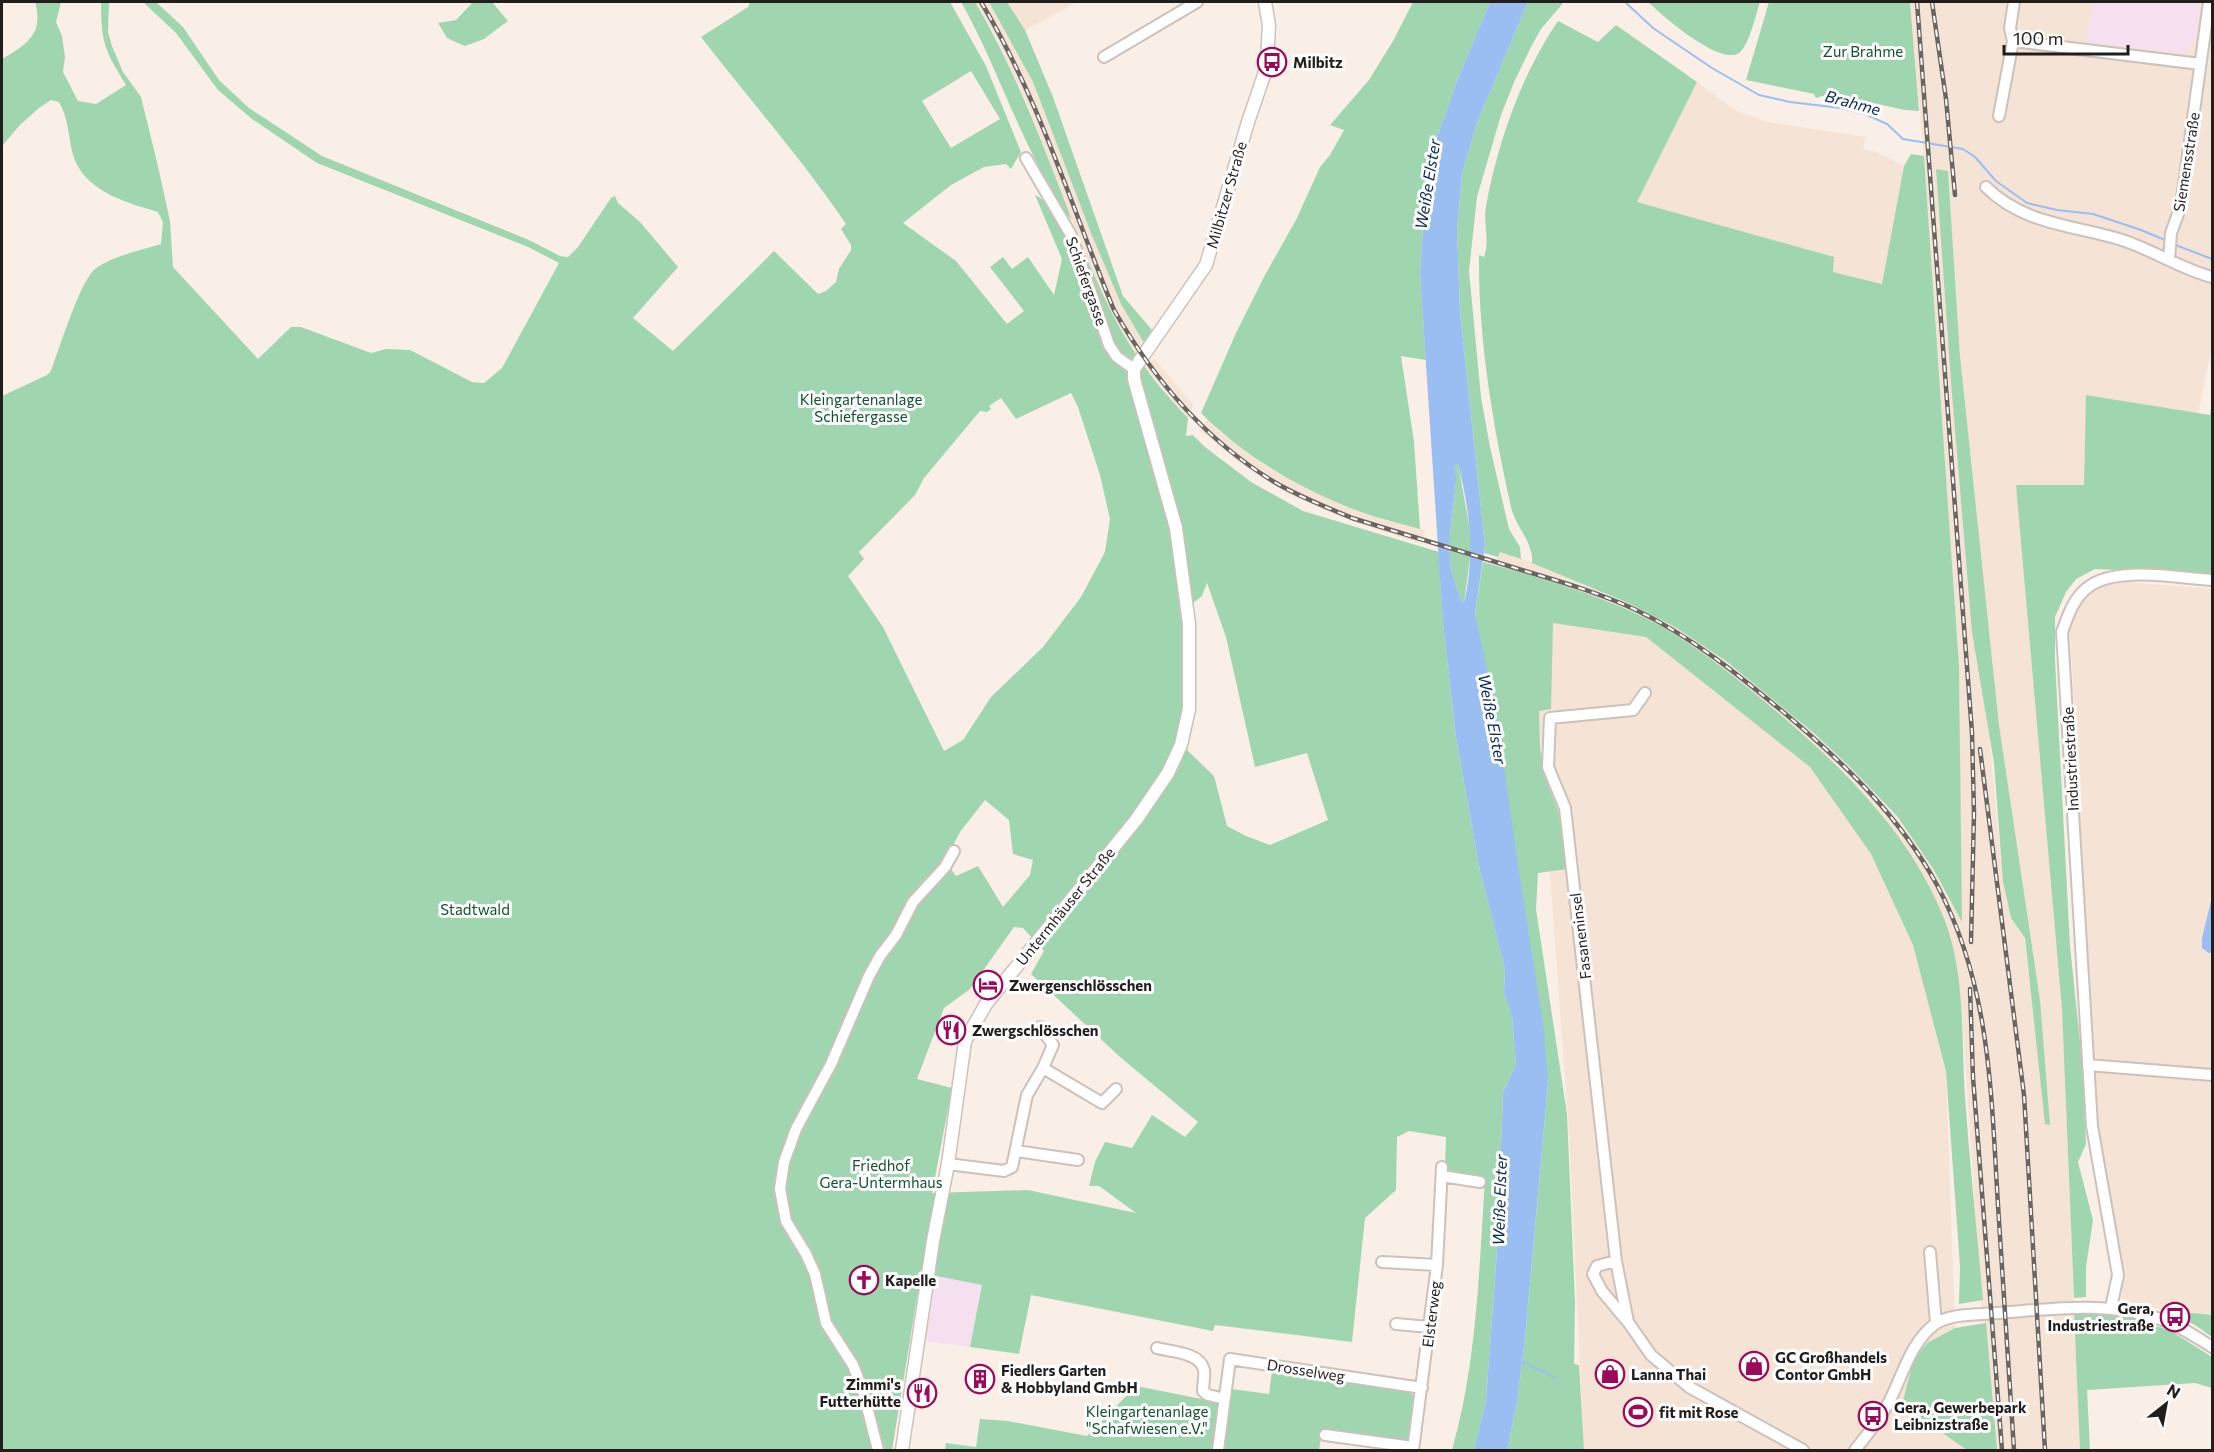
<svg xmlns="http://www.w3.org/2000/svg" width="2214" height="1452" font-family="Commissioner,sans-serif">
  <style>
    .built { fill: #f5e3d6; fill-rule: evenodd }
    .industrial { fill: #f5e0ef }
    .green { fill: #9fd6af; fill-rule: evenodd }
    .water { fill: #9bbef2; fill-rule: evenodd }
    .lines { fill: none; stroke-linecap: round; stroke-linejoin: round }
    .stream { stroke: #9bbef2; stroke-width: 2 }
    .minor-casing { stroke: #ccc2ba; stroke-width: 14 }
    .major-casing { stroke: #ccc2ba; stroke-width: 15 }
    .minor { stroke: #fff; stroke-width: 10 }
    .major { stroke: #fff; stroke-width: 12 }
    .rail-casing { stroke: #6b6560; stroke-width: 4.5 }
    .rail { stroke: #fefefe; stroke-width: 2; stroke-dasharray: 7; stroke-linecap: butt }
    .labels { text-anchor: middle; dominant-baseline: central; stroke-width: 6; stroke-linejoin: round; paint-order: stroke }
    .park-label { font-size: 15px; fill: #10522d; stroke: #fefefe }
    .poi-label { font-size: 15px; font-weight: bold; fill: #221e1b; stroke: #fefefe; text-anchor: start }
    .street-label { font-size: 15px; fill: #221e1b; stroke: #fefefe }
    .water-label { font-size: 16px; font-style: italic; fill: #072754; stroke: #fefefe }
  </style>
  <rect width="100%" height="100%" fill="#faefe7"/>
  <path class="built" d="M975 2H989L1033 82 1091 233 1121 304 1144 343 1135 354 1110 310 1086 257 1030 110 996 37Z
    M1007 2H1078L1025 30Z
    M1910 2H2212V346L2198 414 2087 395 2084 485H2017L2062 1009 2080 1450H1991L1962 1012 1957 970 1945 922 1916 863 1876 807 1851 779 1796 728 1715 662 1678 636 1634 612 1591 595 1495 565 1499 552 1535 563 1653 615 1675 627 1726 661 1815 734 1850 767 1896 816 1934 870 1961 920 1959 666 1924 156ZM1936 169 1948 171 1960 356 1999 725 2040 1000 2039 1059 2024 938 2011 918 2003 882Z
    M1697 82 1735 110 1768 122 1866 137 1863 149 1876 152 1904 166 1882 284 1832 272 1834 257 1636 202Z
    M1154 358 1193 405 1188 418 1146 369Z
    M1207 419 1224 435 1267 467 1295 482 1358 511 1425 530 1421 544 1357 523 1292 496 1240 463 1201 431Z
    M2112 581 2212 589V1315L2123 1305 2121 1275 2096 1128 2070 629 2077 606 2090 591Z
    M1540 621 1646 637 1810 767 1871 854 1913 945 1946 1070 1955 1328 1927 1343 1902 1404 1967 1450H1584L1569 1133 1547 834 1530 717Z"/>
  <path class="industrial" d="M2092 2H2201L2195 40 2185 53H2177L2086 42Z
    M934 1276 982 1285 970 1347 924 1341Z"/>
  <path class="green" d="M35 2H61L56 22 62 36 65 57 63 72 78 101 96 104 126 85C105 51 101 43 101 2H109L108 32 112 46 123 72 141 97 157 162 170 221 173 267 258 359 291 327H301L371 353 386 349 410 350 472 382 484 383 502 368 559 263 528 247 317 163 252 119 218 90 176 33 143 2H156L183 27 219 80 249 108 322 156 529 240 560 256 568 257 578 247 611 198 615 196 618 203 640 222 678 267 633 318 673 351 774 251 818 294 826 291 836 282 839 269 851 250V245L841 229 846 224C802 159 749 99 701 37L748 7 750 2H950L986 66 1021 152 1011 169 1006 164 984 167 951 185 903 223 956 261 1007 324 1024 311 990 267 1003 257 1012 269 1028 257 1054 295 1062 259 1035 195C1056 205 1066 235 1075 255L1086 257C1101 290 1115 323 1135 353 1150 376 1169 398 1188 418L1186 436 1193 435 1205 447 1251 482 1303 511 1439 552 1443 623 1456 738 1480 871 1505 969 1504 993 1512 1017 1516 1064 1503 1093 1497 1250 1486 1400 1474 1450H1452C1477 1363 1479 1269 1485 1179L1445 1169 1446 1137 1409 1131 1397 1137 1396 1190 1365 1218 1352 1342 1215 1325 1213 1331 1031 1295 1019 1354 970 1347 982 1285 921 1273 892 1450H2V396L47 375 51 371C59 350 80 281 95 269 114 255 139 251 161 244L163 222 158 212C124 202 81 190 72 151 68 133 68 117 59 102L51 100 39 108 20 125 2 146V59C27 44 44 34 35 2ZM971 71 1000 119 951 148 922 101ZM1071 393 1078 407 1100 475 1110 519 1105 552 1081 597 1043 647 991 697 963 740 944 751 883 627 848 576 864 559 859 552 915 495 924 478 980 411 987 412 991 409 989 406 1001 398 1016 419ZM1207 583 1226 637 1255 767 1307 753 1328 820 1270 845 1246 836 1227 826 1214 776 1188 751 1179 733 1184 706V610L1202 596ZM985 800 1009 820 1013 854 1033 860 1030 875 1003 907 978 866 956 876 945 861 960 832ZM1014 927 1023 928 1044 951 1031 974 1120 1057 1198 1122 1185 1137 1152 1115 1132 1148 1105 1142 1095 1162 1089 1186H1099L1136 1213 1028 1190 932 1193 952 1088 917 1079 944 1008 970 989Z
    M473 2H492L508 21 484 39 465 46 447 38 438 23 456 20Z
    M961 2H975C1016 71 1043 145 1072 220 1054 203 1044 179 1034 157 1008 106 989 51 961 2Z
    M989 2H1007L1025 30 1053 97 1123 296 1152 330 1144 343 1121 304 1091 233 1033 82Z
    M1413 2H1490L1457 81 1434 146 1424 209 1420 273 1426 360 1401 356 1414 442 1420 529C1399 523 1378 518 1358 511 1300 489 1245 457 1201 413L1236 333 1265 275 1296 220 1320 167 1330 155 1344 130 1330 125 1369 80 1393 41Z
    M1528 2H1564L1541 29 1531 47 1515 80 1501 115 1477 197 1469 271 1481 397 1490 447 1509 529 1520 547 1521 559 1500 552 1498 557 1484 553 1485 546 1460 312 1457 231 1462 174 1477 123Z
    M1648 2H1760C1756 14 1749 46 1739 53 1719 66 1662 15 1648 2Z
    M1769 2H1910L1919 111 1905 110 1863 101 1821 96 1818 98 1815 97 1814 94 1746 80Z
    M1558 21 1598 42 1616 25 1697 82 1637 202 1834 257 1833 272 1882 284 1904 166 1911 154 1924 156 1959 666 1962 922 1934 870 1897 816 1850 767 1815 734 1726 661 1675 627 1626 602 1532 563C1534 543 1515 526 1511 507 1493 425 1478 339 1479 255L1484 257C1490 240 1483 223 1486 206 1498 142 1521 75 1558 21Z
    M1936 169 1948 171 1960 356 1999 725 2040 1000 2050 1125 2045 1124 2025 938 2011 918 2003 882 1994 763 1972 632 1951 382Z
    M2086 395 2210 415 2212 402V574L2095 569 2076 579 2066 592 2055 617V660L2070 946 2082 1061 2086 1144 2078 1162 2093 1220 2086 1267V1297L2074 1298 2062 1009 2016 485H2084Z
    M1458 463 1472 542 1464 603 1461 600C1458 590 1453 579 1451 568 1447 539 1453 512 1456 483 1456 477 1454 471 1455 465Z
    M1483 562C1533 575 1585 591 1633 612 1682 634 1724 668 1764 701 1838 763 1909 829 1945 921 1966 977 1961 1039 1965 1098 1970 1165 1977 1233 1983 1300L1959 1304 1960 1267 1946 1071 1913 945 1871 854 1810 767 1646 637 1553 623 1551 709 1539 711 1540 748 1545 777 1563 824 1567 869 1538 873 1536 909 1567 1114 1575 1302 1574 1364 1579 1365 1584 1450H1507L1517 1403 1525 1339 1548 1084 1475 613Z
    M2163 1310 2212 1315V1337L2195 1325Z
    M2074 1312 2133 1318 2171 1331 2212 1357V1388L2195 1383 2087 1390 2090 1450H2080Z
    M1986 1323 1997 1450H1967L1902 1405 1913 1361 1927 1343 1955 1328Z
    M1272 1371 1410 1391 1416 1401 1410 1443 1322 1433 1319 1450H1222L1232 1389 1269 1394Z
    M1136 1386 1222 1403 1216 1450H945L946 1443 976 1447 980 1419 1008 1421 1087 1436Z"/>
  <path class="water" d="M1490 2H1528L1477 123 1462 174 1457 231 1460 312 1485 546 1475 613 1497 717 1518 865 1544 1030 1548 1084 1525 1339 1517 1403 1507 1450H1474L1486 1400 1497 1250 1503 1093 1516 1064 1512 1017 1504 993 1505 969 1480 871 1456 738 1443 623 1420 273 1424 209 1434 146 1457 81ZM1458 464C1470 510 1475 556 1464 603L1461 600C1458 590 1453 579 1451 568 1447 539 1453 512 1456 483 1457 477 1454 471 1455 465Z
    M2212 897V952L2209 953 2202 948V938Z"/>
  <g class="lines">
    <path class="stream" d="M1625 2 1653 28 1712 68 1759 95 1790 102 1841 108 1865 114 1887 124 1903 139 1963 149 1975 157 1996 181 2027 203 2057 210 2093 214 2141 230 2165 240
      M2173 244 2212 259
      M1521 1361 1556 1378"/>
    <g class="minor-casing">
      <path id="minor" d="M2013 41 2010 28 2014 2
        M1104 57 1197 2
        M1999 116 2013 41 2200 64
        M1026 158 1071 235 1109 345 1117 357 1134 369
        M1986 187C2024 225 2074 225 2122 240 2153 250 2181 269 2212 277
        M2169 260 2171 233 2181 206 2209 2
        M1645 693 1633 710 1550 718 1548 767 1565 808 1616 1261 1628 1322 1651 1355 1689 1387 1803 1450
        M2088 1065 2212 1075
        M1043 1068 1102 1103 1116 1089
        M1016 1151 1078 1160
        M948 1164 1004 1171 1012 1167 1027 1095 1043 1068 1053 1045 1040 1027
        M1442 1176 1480 1182
        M1930 1252 1936 1323
        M1616 1261 1597 1266 1593 1274 1602 1291 1627 1321
        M1382 1262 1437 1265
        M2111 1308 2118 1275 2092 1126 2062 632C2068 616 2073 599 2087 588 2114 565 2179 578 2212 580
        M1396 1324 1430 1327
        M1157 1348C1171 1352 1200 1352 1204 1370 1205 1376 1203 1384 1203 1391L1208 1395 1225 1399
        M1325 1435 1413 1447
        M878 1450 863 1391 853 1365 826 1323 815 1274 806 1254 786 1221 780 1189 784 1162 796 1129 831 1064 869 976 880 956 896 935 913 902 945 867 954 851
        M1218 1450 1230 1359 1422 1388
        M1413 1450 1437 1265 1442 1167
        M1855 1450C1867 1435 1880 1419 1889 1402 1903 1375 1910 1343 1935 1324 1951 1313 1979 1315 1997 1313 2053 1309 2106 1301 2160 1319 2179 1325 2196 1337 2212 1347"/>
    </g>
    <g class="major-casing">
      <path id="major" d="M902 1450 933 1241 948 1164 965 1041 986 1004 1136 820 1168 773 1181 745 1189 709V624L1176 528 1134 379V369L1206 265 1248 122 1264 75 1267 60 1269 25 1265 2"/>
    </g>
    <use href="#minor" class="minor"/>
    <use href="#major" class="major"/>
    <g class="rail-casing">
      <path id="rail" d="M981 2C1039 98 1071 206 1114 310 1154 380 1206 441 1276 483 1300 497 1326 507 1352 518 1409 536 1467 553 1525 571 1562 582 1599 593 1634 609 1691 636 1740 676 1788 716 1846 765 1900 817 1937 885 1991 986 1991 1094 1998 1205 2003 1287 2009 1369 2014 1450
        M1917 2 1972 733 1974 813 1971 942
        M1932 2 1946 99 1955 195
        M1980 749 2024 1095 2045 1450
        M1970 989 1973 1077 2002 1450"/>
    </g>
    <use href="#rail" class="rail"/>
  </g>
  <defs>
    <g id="bus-ring" transform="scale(1.5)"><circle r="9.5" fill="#fefefe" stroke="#9b0a5a" stroke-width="1.5"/><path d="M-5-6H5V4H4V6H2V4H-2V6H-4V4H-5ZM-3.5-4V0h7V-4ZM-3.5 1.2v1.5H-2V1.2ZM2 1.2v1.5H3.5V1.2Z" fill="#9b0a5a"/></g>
    <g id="hotel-ring" transform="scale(1.5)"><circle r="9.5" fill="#fefefe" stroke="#9b0a5a" stroke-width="1.5"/><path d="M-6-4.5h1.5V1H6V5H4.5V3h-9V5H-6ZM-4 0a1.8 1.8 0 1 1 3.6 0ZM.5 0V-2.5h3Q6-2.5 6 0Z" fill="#9b0a5a"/></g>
    <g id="restaurant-ring" transform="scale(1.5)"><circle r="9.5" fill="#fefefe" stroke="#9b0a5a" stroke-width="1.5"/><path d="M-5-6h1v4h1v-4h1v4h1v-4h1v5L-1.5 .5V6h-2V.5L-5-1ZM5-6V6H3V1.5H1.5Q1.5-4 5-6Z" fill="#9b0a5a"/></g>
    <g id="church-ring" transform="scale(1.5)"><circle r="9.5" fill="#fefefe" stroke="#9b0a5a" stroke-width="1.5"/><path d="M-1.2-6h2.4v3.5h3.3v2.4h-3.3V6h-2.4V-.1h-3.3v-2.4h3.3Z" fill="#9b0a5a"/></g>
    <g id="shop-ring" transform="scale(1.5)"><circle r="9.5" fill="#fefefe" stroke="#9b0a5a" stroke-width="1.5"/><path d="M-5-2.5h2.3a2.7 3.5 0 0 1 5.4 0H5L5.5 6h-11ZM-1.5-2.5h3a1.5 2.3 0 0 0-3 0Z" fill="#9b0a5a"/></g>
    <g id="building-ring" transform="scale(1.5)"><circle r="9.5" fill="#fefefe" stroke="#9b0a5a" stroke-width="1.5"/><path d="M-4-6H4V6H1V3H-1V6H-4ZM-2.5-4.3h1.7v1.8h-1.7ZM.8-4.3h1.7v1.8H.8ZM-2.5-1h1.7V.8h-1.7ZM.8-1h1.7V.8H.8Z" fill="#9b0a5a"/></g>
    <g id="stadium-ring" transform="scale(1.5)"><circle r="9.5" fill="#fefefe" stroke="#9b0a5a" stroke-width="1.5"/><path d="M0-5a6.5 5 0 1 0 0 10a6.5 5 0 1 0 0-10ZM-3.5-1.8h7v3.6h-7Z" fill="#9b0a5a"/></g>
  </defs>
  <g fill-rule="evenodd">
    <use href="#bus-ring" x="1272" y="62"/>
    <use href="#hotel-ring" x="988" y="985"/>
    <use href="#restaurant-ring" x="951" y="1030"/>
    <use href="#church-ring" x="864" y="1280"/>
    <use href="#bus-ring" x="2175" y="1317"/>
    <use href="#shop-ring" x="1754" y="1366"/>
    <use href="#shop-ring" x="1610" y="1374"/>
    <use href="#building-ring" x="980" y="1379"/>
    <use href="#restaurant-ring" x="922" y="1393"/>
    <use href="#stadium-ring" x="1638" y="1412"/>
    <use href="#bus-ring" x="1873" y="1416"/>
  </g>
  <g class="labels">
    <g class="park-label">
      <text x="1863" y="51">Zur Brahme</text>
      <text x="861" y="399">Kleingartenanlage<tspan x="861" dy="17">Schiefergasse</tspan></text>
      <text x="475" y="909">Stadtwald</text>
      <text x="881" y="1165">Friedhof<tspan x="881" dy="17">Gera-Untermhaus</tspan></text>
      <text x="1147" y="1411">Kleingartenanlage<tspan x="1147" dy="17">"Schafwiesen e.V."</tspan></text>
    </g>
    <g class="poi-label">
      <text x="1293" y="62">Milbitz</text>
      <text x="1009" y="985">Zwergenschlösschen</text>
      <text x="972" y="1030">Zwergschlösschen</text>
      <text x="885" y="1280">Kapelle</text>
      <text x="2154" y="1308" text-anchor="end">Gera,<tspan x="2154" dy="17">Industriestraße</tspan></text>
      <text x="1775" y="1357">GC Großhandels<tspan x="1775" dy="17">Contor GmbH</tspan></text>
      <text x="1001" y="1370">Fiedlers Garten<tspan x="1001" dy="17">&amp; Hobbyland GmbH</tspan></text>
      <text x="1631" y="1374">Lanna Thai</text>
      <text x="901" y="1384" text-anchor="end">Zimmi's<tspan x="901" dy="17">Futterhütte</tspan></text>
      <text x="1894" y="1407">Gera, Gewerbepark<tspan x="1894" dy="17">Leibnizstraße</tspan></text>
      <text x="1659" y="1412">fit mit Rose</text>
    </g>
    <g class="street-label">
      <text transform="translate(2186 162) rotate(-81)">Siemensstraße</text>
      <text transform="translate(1226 195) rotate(-74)">Milbitzer Straße</text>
      <text transform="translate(1087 281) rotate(70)">Schiefergasse</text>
      <text transform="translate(2070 759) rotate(-93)">Industriestraße</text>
      <text transform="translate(1065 906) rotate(-51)">Untermhäuser Straße</text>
      <text transform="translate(1580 936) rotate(-97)">Fasaneninsel</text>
      <text transform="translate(1431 1314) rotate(-83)">Elsterweg</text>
      <text transform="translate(1306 1370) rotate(9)">Drosselweg</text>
    </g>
    <g class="water-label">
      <text transform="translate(1853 102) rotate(15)">Brahme</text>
      <text transform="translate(1427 184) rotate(-81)">Weiße Elster</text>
      <text transform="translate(1493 719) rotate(79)">Weiße Elster</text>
      <text transform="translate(1499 1200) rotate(-88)">Weiße Elster</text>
    </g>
  </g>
  <rect width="2214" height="1452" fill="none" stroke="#221e1b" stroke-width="6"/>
  <g transform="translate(2166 1404) rotate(31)" stroke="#fefefe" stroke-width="4.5" paint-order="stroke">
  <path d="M0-4.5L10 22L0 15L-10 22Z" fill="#221e1b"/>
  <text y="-9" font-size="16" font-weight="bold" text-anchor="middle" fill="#221e1b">N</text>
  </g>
  <path d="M2004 45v9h124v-9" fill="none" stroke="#221e1b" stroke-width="3"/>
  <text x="2013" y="45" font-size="18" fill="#221e1b" stroke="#fefefe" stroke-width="4.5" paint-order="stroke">100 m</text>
</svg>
